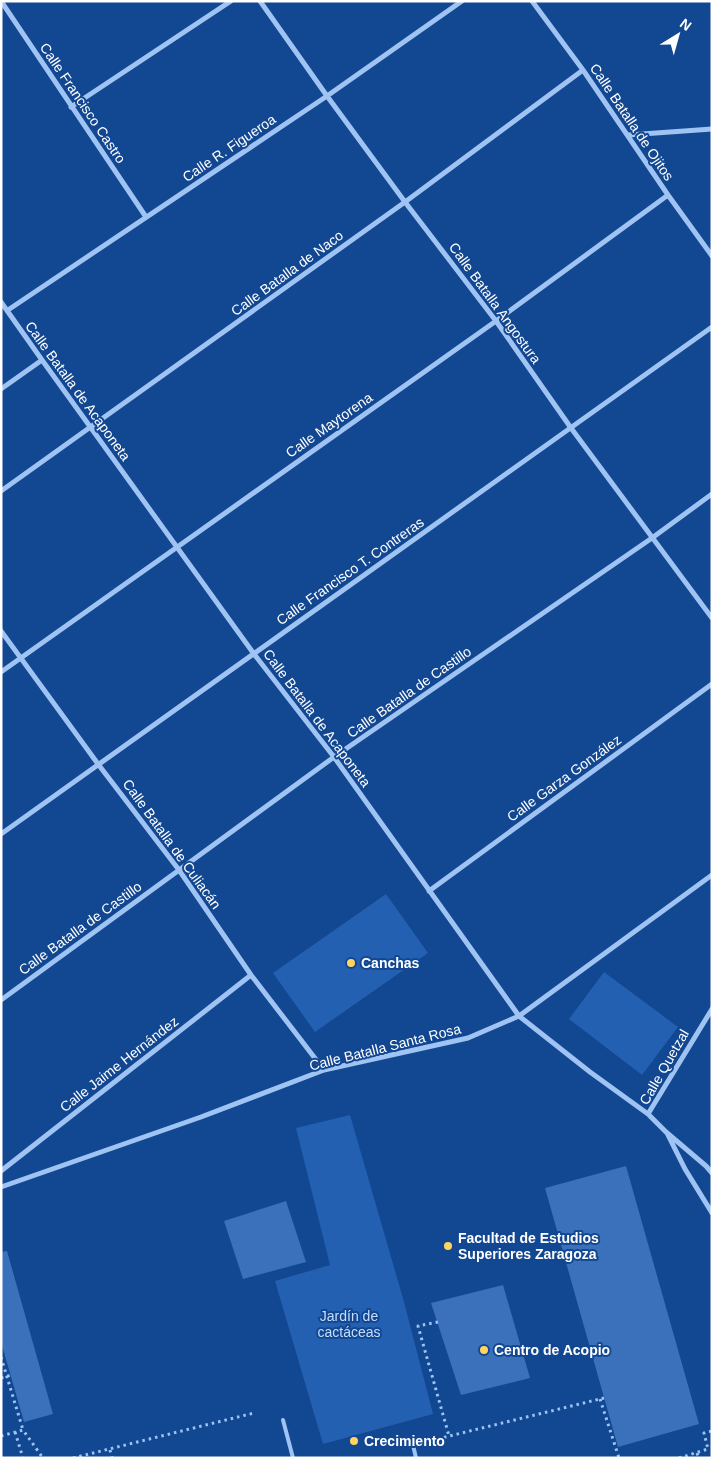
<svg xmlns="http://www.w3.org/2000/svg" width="713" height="1459" font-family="Arial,sans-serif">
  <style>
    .green { fill: #2460b1 }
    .building { fill: #3b70ba }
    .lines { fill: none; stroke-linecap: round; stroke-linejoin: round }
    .path { stroke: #9fc3f2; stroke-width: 3; stroke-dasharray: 2.5 4; stroke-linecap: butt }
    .lane { stroke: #9fc3f2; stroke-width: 4 }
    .street { stroke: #9fc3f2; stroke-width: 5 }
    .poi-dot { fill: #ffd460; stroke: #124792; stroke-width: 2 }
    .labels { text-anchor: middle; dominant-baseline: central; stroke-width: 4; stroke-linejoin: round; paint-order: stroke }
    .street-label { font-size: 14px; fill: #fff; stroke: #124792 }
    .poi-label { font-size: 14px; font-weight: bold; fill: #fff; stroke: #124792; text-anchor: start }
    .park-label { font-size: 14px; fill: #c6defd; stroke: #124792 }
  </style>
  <rect width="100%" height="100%" fill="#124792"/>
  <path class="green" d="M386 894 428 953 315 1032 273 973Z
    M604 972 678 1027 642 1075 569 1019Z
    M350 1115 404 1302 433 1414 323 1444 275 1281 330 1265 296 1128Z"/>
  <path class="building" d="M626 1166 699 1424 618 1447 545 1188Z
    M286 1201 306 1262 243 1279 224 1221Z
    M7 1251 53 1414 24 1422 1 1342V1252Z
    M503 1285 530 1378 461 1395 431 1303Z"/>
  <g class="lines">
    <path class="path" d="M438 1322 418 1326 449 1436
      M1 1357 23 1430
      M1 1378 11 1375
      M600 1399 619 1458
      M15 1432 23 1458
      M1 1436 23 1430 43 1458
      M425 1442 604 1398
      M110 1450 112 1458
      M697 1453 699 1458
      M73 1458 254 1413
      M679 1458 708 1449 704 1433 712 1431"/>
    <path class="lane" d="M283 1420 293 1458
      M413 1445 416 1458"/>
    <path class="street" d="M1 1 146 217
      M260 1 327 96 405 202 496 321 571 428 712 618
      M532 1 583 70 668 195 712 256
      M71 107 231 1
      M628 135 712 129
      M1 302 42 360 254 654 334 757 519 1016 590 1072 648 1114 666 1132 706 1166 712 1173
      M8 310 327 96 462 1
      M1 389 42 360
      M1 491 405 202 583 70
      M1 631 98 764 179 870 251 975 324 1070
      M1 672 496 321 668 195
      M1 834 712 327
      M429 891 712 684
      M1 1000 334 757 652 538 712 494
      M648 1114 712 1009
      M668 1135 685 1169 712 1213
      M1 1171 251 975
      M1 1187 201 1117 324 1070 468 1038 519 1016 712 875"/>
  </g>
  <g class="poi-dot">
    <circle cx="351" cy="963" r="5"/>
    <circle cx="448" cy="1246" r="5"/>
    <circle cx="484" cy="1350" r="5"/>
    <circle cx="354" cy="1441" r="5"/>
  </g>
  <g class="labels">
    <g class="street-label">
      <text transform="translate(83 103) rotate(56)">Calle Francisco Castro</text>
      <text transform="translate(632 122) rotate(56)">Calle Batalla de Ojitos</text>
      <text transform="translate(229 148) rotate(-34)">Calle R. Figueroa</text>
      <text transform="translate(287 273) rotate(-36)">Calle Batalla de Naco</text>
      <text transform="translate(495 303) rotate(54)">Calle Batalla Angostura</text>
      <text transform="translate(78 391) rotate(54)">Calle Batalla de Acaponeta</text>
      <text transform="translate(329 425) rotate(-35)">Calle Maytorena</text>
      <text transform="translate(350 571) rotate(-35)">Calle Francisco T. Contreras</text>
      <text transform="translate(409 692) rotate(-35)">Calle Batalla de Castillo</text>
      <text transform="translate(317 718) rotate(53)">Calle Batalla de Acaponeta</text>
      <text transform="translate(564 778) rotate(-36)">Calle Garza González</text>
      <text transform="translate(172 844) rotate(54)">Calle Batalla de Culiacán</text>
      <text transform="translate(80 928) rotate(-36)">Calle Batalla de Castillo</text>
      <text transform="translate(385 1047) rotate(-14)">Calle Batalla Santa Rosa</text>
      <text transform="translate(119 1064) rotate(-38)">Calle Jaime Hernández</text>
      <text transform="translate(664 1067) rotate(-60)">Calle Quetzal</text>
    </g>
    <g class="poi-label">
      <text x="361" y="963">Canchas</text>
      <text x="458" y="1238">Facultad de Estudios<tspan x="458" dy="16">Superiores Zaragoza</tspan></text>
      <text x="494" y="1350">Centro de Acopio</text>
      <text x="364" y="1441">Crecimiento</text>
    </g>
    <g class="park-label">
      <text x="349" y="1316">Jardín de<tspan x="349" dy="16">cactáceas</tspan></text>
    </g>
  </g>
  <rect width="713" height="1459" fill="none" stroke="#ffffff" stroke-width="5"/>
  <g transform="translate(678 35) rotate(37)" stroke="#124792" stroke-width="4" paint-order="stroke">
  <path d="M0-4L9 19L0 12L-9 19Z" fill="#ffffff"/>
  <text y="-8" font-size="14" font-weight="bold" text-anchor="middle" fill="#ffffff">N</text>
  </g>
</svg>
